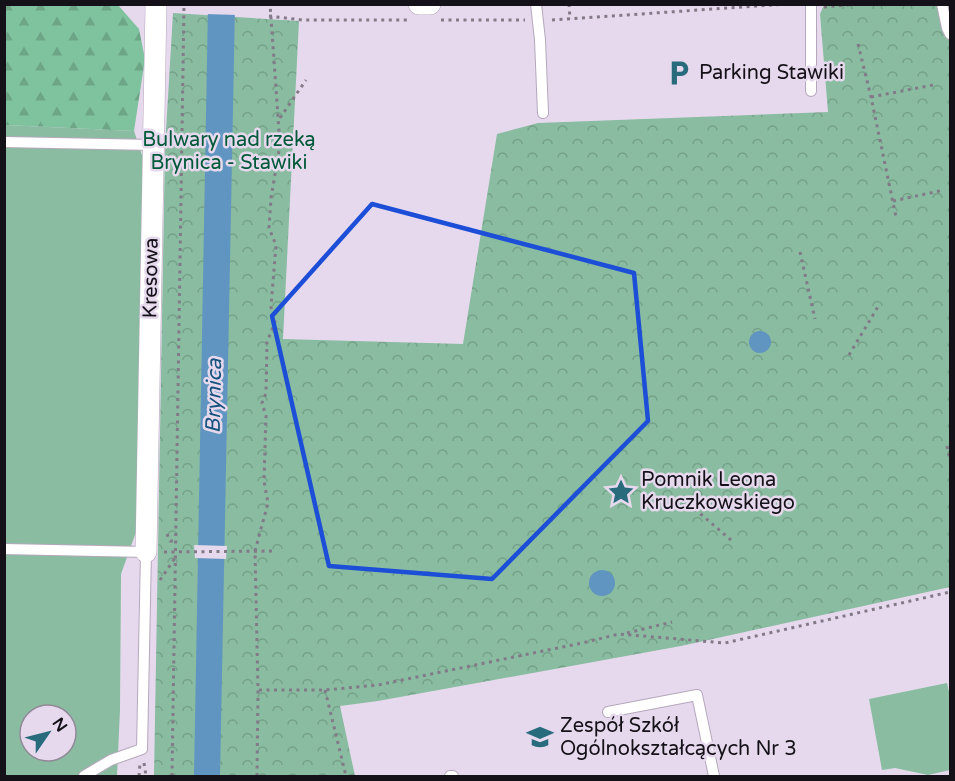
<svg xmlns="http://www.w3.org/2000/svg" width="955" height="781" font-family="'Varela Round',sans-serif">
  <style>
    .green { fill: #89bca0; fill-rule: evenodd }
    .forest { fill: url(#forest-firs) }
    .park { fill: url(#park-crowns) }
    .water { fill: #6095c1 }
    .pier { fill: #e6d9ed }
    .lines { fill: none; stroke-linecap: round; stroke-linejoin: round }
    .service-casing { stroke: #b5a8bc; stroke-width: 12 }
    .minor-casing { stroke: #b5a8bc; stroke-width: 22 }
    .path { stroke: #837a88; stroke-width: 3; stroke-dasharray: 3 4.5; stroke-linecap: butt }
    .service { stroke: #fff; stroke-width: 10 }
    .minor { stroke: #fff; stroke-width: 21 }
    .marked { fill: none; stroke: #1d4ed8; stroke-width: 4.5; stroke-linejoin: round }
    .labels { text-anchor: middle; dominant-baseline: central; stroke-width: 5; stroke-linejoin: round; paint-order: stroke }
    .poi-label { font-size: 20px; fill: #151118; stroke: #e6d9ed; text-anchor: start }
    .park-label { font-size: 20px; fill: #005938; stroke: #e6d9ed }
    .street-label { font-size: 20px; fill: #151118; stroke: #e6d9ed }
    .water-label { font-size: 21px; font-style: italic; fill: #16527d; stroke: #e6d9ed }
  </style>
  <defs>
    <pattern id="forest-firs" width="22" height="20" patternUnits="userSpaceOnUse" patternTransform="scale(1.5)"><rect width="22" height="20" fill="#7fc29e"/><path d="M5 1l3.5 6h-7zM16 11l3.5 6h-7z" fill="#6da687"/></pattern>
    <pattern id="park-crowns" width="20" height="18" patternUnits="userSpaceOnUse" patternTransform="scale(1.5)"><rect width="20" height="18" fill="#89bca0"/><path d="M2 6a3 3 0 1 1 6 0M12 15a3 3 0 1 1 6 0" fill="none" stroke="#75a189"/></pattern>
  </defs>
  <rect width="100%" height="100%" fill="#e6d9ed"/>
  <path class="green" d="M5 125 134 131 143 158 136 532 121 574 120 710 117 776H5ZM30 715H66V751H30Z
    M947 683 950 696V770L928 775 895 768 882 770 869 699Z"/>
  <path class="forest" d="M5 5H118L139 29 145 59 134 131 5 125Z"/>
  <path class="park" d="M824 5H950V587L681 646 378 701 340 706 355 776H154L165 147 173 13 299 21 283 339 463 344 497 134 538 123 828 112 820 14Z"/>
  <path class="water" d="M208 5H235L220 776H194Z
    M749 342a11 11 0 1 1 22 0a11 11 0 1 1-22 0Z
    M589 583a13 13 0 1 1 26 0a13 13 0 1 1-26 0Z"/>
  <path class="pier" d="M205 4H238L237 15 205 14Z
    M194 545 227 546 226 559 195 558Z"/>
  <g class="lines">
    <g class="service-casing">
      <path id="service" d="M536 4 540 40 543 113
        M942 4 947 28 950 34
        M811 91V4
        M4 142 154 145
        M4 549 146 552 142 749 111 760 84 776
        M608 712 697 695 714 776
        M450 776H453"/>
    </g>
    <g class="minor-casing">
      <path id="minor" d="M419 4H430
        M146 552 156 4"/>
    </g>
    <path class="path" d="M569 4 570 19
      M824 7 859 4
      M269 16 302 20H408
      M441 20H525
      M552 20 787 4
      M858 44 871 97 896 217
      M871 97 933 85
      M280 118 306 80
      M893 201 944 190
      M800 252 815 319
      M849 355 879 305
      M947 446 950 461
      M689 504 731 540
      M167 534 170 541H176
      M164 552 276 551
      M160 580 175 558
      M627 633 672 622
      M259 690H325L378 685 582 643 619 634 725 643 950 592
      M325 690 346 776
      M144 763 146 776
      M139 776 140 763
      M172 776 184 4
      M257 776 258 690 255 551 268 503 264 481 266 416 262 403 266 393 267 342 275 322 271 307 276 245 269 228 271 198 280 145 270 4"/>
    <use href="#service" class="service"/>
    <use href="#minor" class="minor"/>
  </g>
  <path class="marked" d="M372 204 634 273 648 421 492 579 329 566 272 316Z"/>
  <defs>
    <g id="parking-bare" transform="scale(2.07)"><path d="M-3.5-5.5H1a3.5 3.5 0 0 1 0 7H-1V5.5H-3.5ZM-1-3.4V-.6H.8a1.4 1.4 0 0 0 0-2.8Z" fill="#276b7c" stroke="#e6d9ed" stroke-width="2.5" paint-order="stroke"/></g>
    <g id="sight-bare" transform="scale(2.07)"><path d="M0-6L1.8-2.2L6-1.7L2.9 1.2L3.7 5.4L0 3.3L-3.7 5.4L-2.9 1.2L-6-1.7L-1.8-2.2Z" fill="#276b7c" stroke="#e6d9ed" stroke-width="2.5" paint-order="stroke"/></g>
    <g id="school-bare" transform="scale(2.07)"><path d="M0-5L7-2L0 1L-7-2ZM-4 1L0 2.5L4 1V4Q0 6-4 4Z" fill="#276b7c" stroke="#e6d9ed" stroke-width="2.5" paint-order="stroke"/></g>
  </defs>
  <g fill-rule="evenodd">
    <use href="#parking-bare" x="679" y="73"/>
    <use href="#sight-bare" x="621" y="492"/>
    <use href="#school-bare" x="540" y="737"/>
  </g>
  <g class="labels">
    <g class="poi-label">
      <text x="699" y="73">Parking Stawiki</text>
      <text x="641" y="480">Pomnik Leona<tspan x="641" dy="23">Kruczkowskiego</tspan></text>
      <text x="560" y="726">Zespół Szkół<tspan x="560" dy="23">Ogólnokształcących Nr 3</tspan></text>
    </g>
    <g class="park-label">
      <text x="229" y="140">Bulwary nad rzeką<tspan x="229" dy="23">Brynica - Stawiki</tspan></text>
    </g>
    <g class="street-label">
      <text transform="translate(151 278) rotate(-89)">Kresowa</text>
    </g>
    <g class="water-label">
      <text transform="translate(214 396) rotate(-89)">Brynica</text>
    </g>
  </g>
  <rect width="955" height="781" fill="none" stroke="#151118" stroke-width="12"/>
  <g transform="translate(48 733) rotate(55)"><circle r="28" fill="#e6d9ed" stroke="#928998" stroke-width="1.5"/>
  <path d="M0-4.5L10 22L0 15L-10 22Z" fill="#276b7c"/>
  <text y="-9" font-size="16" font-weight="bold" text-anchor="middle" fill="#151118">N</text>
  </g>
</svg>
